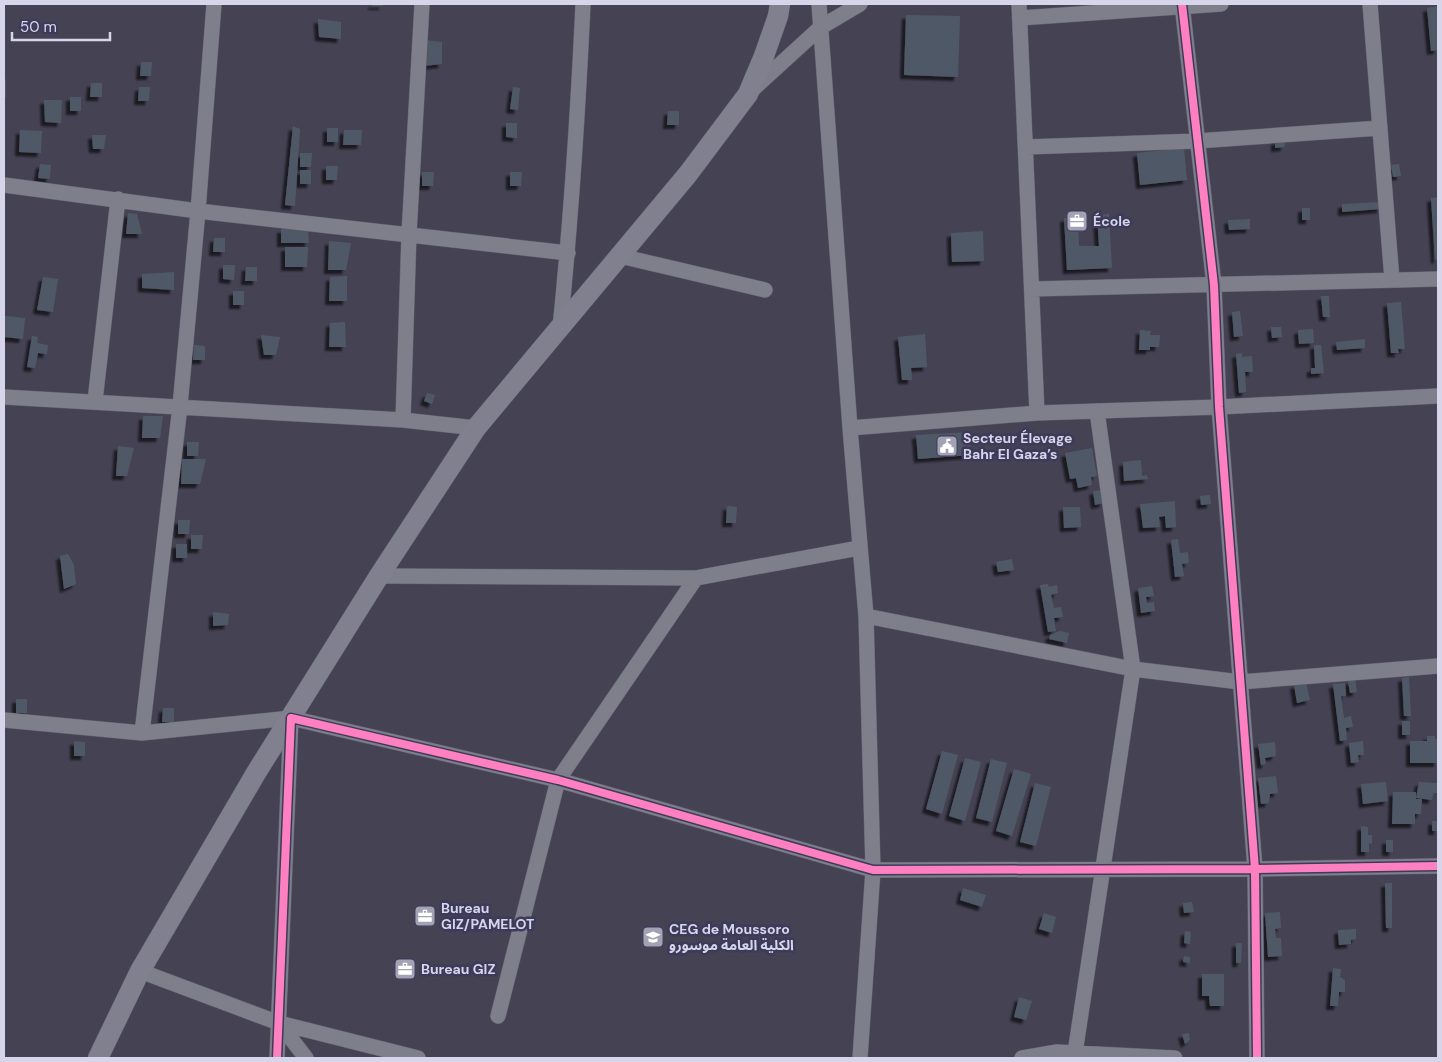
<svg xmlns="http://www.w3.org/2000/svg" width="1442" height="1062" font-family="'DM Sans','Noto Sans Arabic',sans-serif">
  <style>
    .building { fill: #505966; filter: url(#shadow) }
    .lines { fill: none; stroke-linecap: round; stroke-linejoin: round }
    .minor-casing { stroke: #605f6d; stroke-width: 16 }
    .secondary-casing { stroke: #605f6d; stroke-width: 21 }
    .minor { stroke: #7f7e8b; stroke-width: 15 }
    .secondary { stroke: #81808f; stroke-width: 20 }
    .cycleway-casing { stroke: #3e3a5b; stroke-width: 11 }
    .cycleway { stroke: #ff80c0; stroke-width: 8 }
    .labels { text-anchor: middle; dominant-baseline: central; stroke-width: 5; stroke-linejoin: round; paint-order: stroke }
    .poi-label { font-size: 14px; font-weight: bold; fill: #d6d5e9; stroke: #3e3a5b; text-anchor: start }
  </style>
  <defs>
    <filter id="shadow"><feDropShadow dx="-4" dy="4" stdDeviation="1" flood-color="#0009"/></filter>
  </defs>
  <rect width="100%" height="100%" fill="#444253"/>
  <path class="building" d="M372 4H383V6H372Z
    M1438 6V50L1431 51 1427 8Z
    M906 15 960 16 958 77 904 75Z
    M318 19 341 22V39L319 37Z
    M425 40 442 42V64L424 66Z
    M141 62H152L151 76H140Z
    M6 79V97H4V80Z
    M91 83H102V97H90Z
    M139 87H150L149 101H138Z
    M513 87 520 88 518 110 510 109Z
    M70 97H81V111H70Z
    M44 100H62L61 123 45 122Z
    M668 111H679V125H667Z
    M506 123H517V138L506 137Z
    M293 126 300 129 295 206 285 205Z
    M327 128H338V142H327Z
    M20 130 42 131 41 153 19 152Z
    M344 130H362L361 145H343Z
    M92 135H106L104 149H93Z
    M1284 140 1285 147 1275 148V141Z
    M1184 148 1187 180 1140 185 1137 153Z
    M300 153H312L311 167H300Z
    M40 164 51 165 50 179 38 178Z
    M1399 164 1401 176 1393 177 1391 165Z
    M326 166H338L337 180H326Z
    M300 170H311V184H300Z
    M422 172H434L433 186H422Z
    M510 172H522L521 186H510Z
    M1438 197V259L1435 260 1431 198Z
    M1381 202V209L1342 212V204Z
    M1302 208H1310V220H1302Z
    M128 213 137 214 142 234H126Z
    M1109 214 1112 268 1067 270 1064 218 1078 217 1079 246H1099L1097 215Z
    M1250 219V229L1229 230 1228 220Z
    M308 228 309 243H281V229Z
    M983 231 984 261 952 262 951 233Z
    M214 238H225V252H213Z
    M329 241 351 243 346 270H328Z
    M285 247H308L307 267H285Z
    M223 265H235L234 280 223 279Z
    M246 267H257V281H245Z
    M174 272V290L142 288V274Z
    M347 276V301H329L330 277Z
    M43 277 58 279 53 312 37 310Z
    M233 291H244V305H233Z
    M1321 296H1329L1330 317H1323Z
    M1401 302 1405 349H1398L1399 353H1391L1387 303Z
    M1240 311 1243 336 1234 337 1232 312Z
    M5 316 25 318 23 339 4 337Z
    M345 322 346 347H329L330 323Z
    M1271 327H1281L1282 337 1272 338Z
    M1313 329 1314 343 1299 344 1298 330Z
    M1140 330 1151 331 1150 335H1160L1159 347H1150V350H1139Z
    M925 334 927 367 911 368 912 380H902L898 337Z
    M261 335 280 337 276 355H264Z
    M32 336 38 337 37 343 48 345 47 354 38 353 35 368 27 367Z
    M1365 339V348L1337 350 1336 342Z
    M194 345 205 346V360H193Z
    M1314 345H1321L1324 373 1311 374V368H1315Z
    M1242 353V357L1252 356 1253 372H1245L1246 392 1239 393 1236 354Z
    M427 393 435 395 432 404 424 401Z
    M143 416H163L160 438H142Z
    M969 432 971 455 918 459 916 435Z
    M187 442H199L198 456H187Z
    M118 446 134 448 127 476H116Z
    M1092 448 1097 476 1091 477 1092 485 1078 488 1076 478 1070 479 1065 453Z
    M182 459H206L200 484H181Z
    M1141 460 1142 476 1147 475 1148 479 1124 481 1123 462Z
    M1102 490 1104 503 1095 505 1093 491Z
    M1210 495 1211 504 1201 505 1200 496Z
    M1175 501 1176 527 1166 528 1165 516 1159 517 1160 527 1143 528 1140 504Z
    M727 506 737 507 736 523H726Z
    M1063 507H1080L1081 527 1064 528Z
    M178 520H190L189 534H178Z
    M191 535H203L202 549H191Z
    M1178 539 1180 553 1188 552 1189 563 1182 564 1184 576 1175 577 1171 540Z
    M176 544H187V558H176Z
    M68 554 74 565 76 584 64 589 60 556Z
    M1012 559 1014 570 998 572 996 562Z
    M1048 584 1049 587 1057 585 1058 593 1051 595 1054 608 1061 607 1063 617 1054 618 1056 631 1048 632 1040 585Z
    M1152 586 1154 596 1146 597 1147 603 1154 602 1155 611 1141 613 1138 588Z
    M213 612 229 614 228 625 213 626Z
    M1060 631 1069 633 1067 643 1049 639 1050 635Z
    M1409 677 1411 716H1404L1402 678Z
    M1355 680 1357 692 1350 693 1348 681Z
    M1306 682 1310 700 1297 703 1294 685Z
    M1345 683 1346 696H1341L1344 718 1351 716 1353 727 1346 728 1347 740 1340 741 1333 684Z
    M16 699H27V713H16Z
    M163 708H174V722H162Z
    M1402 721H1410V735H1402Z
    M1427 736H1435V739H1438V763H1410V741H1427Z
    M74 741 85 742V756H74Z
    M1363 741 1364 755H1358L1359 762 1351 763 1349 743Z
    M1275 742 1276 756 1265 758 1266 764 1261 765 1258 744Z
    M942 751 958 755 942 814 926 809Z
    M965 758 981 762 965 821 949 816Z
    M991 759 1007 763 992 822 976 818Z
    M1014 769 1031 774 1012 836 996 831Z
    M1276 776 1278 793 1270 794 1269 803 1261 804 1258 778Z
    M1386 782 1388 801 1363 804 1361 784Z
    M1419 782 1437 783V793H1434L1432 800 1416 798Z
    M1035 783 1051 787 1036 846 1020 842Z
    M1393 792H1416V801V799H1422L1421 814H1415V824H1392Z
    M1432 821H1438V831H1432Z
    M1361 826 1368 827V835H1372V844L1369 843V852H1361Z
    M1386 840H1393V852H1386Z
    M1385 883H1392V928H1386Z
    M963 888 986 895 982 907 960 900Z
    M1192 902 1194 912 1184 913 1183 903Z
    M1280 912 1281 928 1275 929 1276 938H1281L1282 956 1268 957 1265 913Z
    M1044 913 1056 917 1052 933 1039 929Z
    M1356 929V939L1351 940V944L1339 945 1338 930Z
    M1185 931 1191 932 1190 944 1184 943Z
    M1236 943H1242L1241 963H1236Z
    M1184 956 1190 957V963L1183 962Z
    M1333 968 1341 969 1340 977 1345 980V992H1339L1338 1006H1330Z
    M1202 974H1224V1006H1210L1209 996H1202Z
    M1019 997 1032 1001 1026 1020 1014 1017Z
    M1189 1033 1190 1040 1185 1044 1182 1034Z"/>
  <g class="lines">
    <g class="minor-casing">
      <path id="minor" d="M819 4 850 428 866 616 873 870 860 1058
        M1019 4 1037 413
        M1182 4 1214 285 1219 407 1255 869 1257 1058
        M1370 4 1392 280
        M1020 18 1221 4
        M751 91 821 27 860 4
        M1026 147 1197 141 1380 128
        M4 185 198 211 568 253
        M620 256 765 290
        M1032 289 1438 279
        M560 328C571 220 578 112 583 4
        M4 397 403 420 476 428
        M95 401 118 199
        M403 420 409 234 422 4
        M850 428 1037 413 1219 407 1438 396
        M379 576 696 578 859 548
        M866 616 1133 669 1240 682 1438 666
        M4 720 142 733 291 718
        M142 733 180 406 198 211 214 4
        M140 971 279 1023 418 1058
        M498 1016 558 780 696 578
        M279 1023 306 1058
        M1075 1053 1133 669 1097 411
        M277 1058 291 718 558 780 873 870 1255 869 1438 866
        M1022 1058 1057 1052 1175 1058"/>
    </g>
    <g class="secondary-casing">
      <path id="secondary" d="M98 1058 140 971 256 773 379 576 476 428 688 174 748 94 764 56 778 16 780 4"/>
    </g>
    <use href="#minor" class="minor"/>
    <use href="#secondary" class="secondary"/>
    <g class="cycleway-casing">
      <path id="cycleway" d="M1182 4 1214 285 1219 407 1255 869 1257 1058
        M277 1058 291 718 558 780 873 870 1255 869 1438 866"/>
    </g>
    <use href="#cycleway" class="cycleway"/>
  </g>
  <defs>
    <g id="office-square" transform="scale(1.125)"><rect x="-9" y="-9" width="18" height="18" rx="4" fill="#a3a2b4" stroke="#3e3a5b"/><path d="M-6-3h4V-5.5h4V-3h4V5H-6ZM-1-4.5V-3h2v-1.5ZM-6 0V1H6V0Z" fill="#fff"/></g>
    <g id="civic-square" transform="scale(1.125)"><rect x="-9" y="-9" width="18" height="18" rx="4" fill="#a3a2b4" stroke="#3e3a5b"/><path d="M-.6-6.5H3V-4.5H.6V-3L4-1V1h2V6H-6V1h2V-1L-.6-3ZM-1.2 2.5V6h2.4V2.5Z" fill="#fff"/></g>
    <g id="university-square" transform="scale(1.125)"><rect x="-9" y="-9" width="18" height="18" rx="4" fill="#a3a2b4" stroke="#3e3a5b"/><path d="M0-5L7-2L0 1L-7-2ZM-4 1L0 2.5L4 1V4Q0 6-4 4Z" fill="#fff"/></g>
  </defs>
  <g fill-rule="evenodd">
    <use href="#office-square" x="1077" y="221"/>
    <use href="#civic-square" x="947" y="446"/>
    <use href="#office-square" x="425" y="916"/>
    <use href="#university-square" x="653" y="937"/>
    <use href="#office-square" x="405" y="969"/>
  </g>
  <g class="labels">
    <g class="poi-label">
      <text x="1093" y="221">École</text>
      <text x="963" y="438">Secteur Élevage<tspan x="963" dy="16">Bahr El Gaza’s</tspan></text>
      <text x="441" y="908">Bureau<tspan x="441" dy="16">GIZ/PAMELOT</tspan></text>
      <text x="669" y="929">CEG de Moussoro<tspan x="669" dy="16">الكلية العامة موسورو</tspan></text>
      <text x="421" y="969">Bureau GIZ</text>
    </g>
  </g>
  <rect width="1442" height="1062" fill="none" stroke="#d6d5e9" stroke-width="10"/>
  <path d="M12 32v8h98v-8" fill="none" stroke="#d6d5e9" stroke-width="2.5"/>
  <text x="20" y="32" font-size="15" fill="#d6d5e9" stroke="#3e3a5b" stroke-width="4" paint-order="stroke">50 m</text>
</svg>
